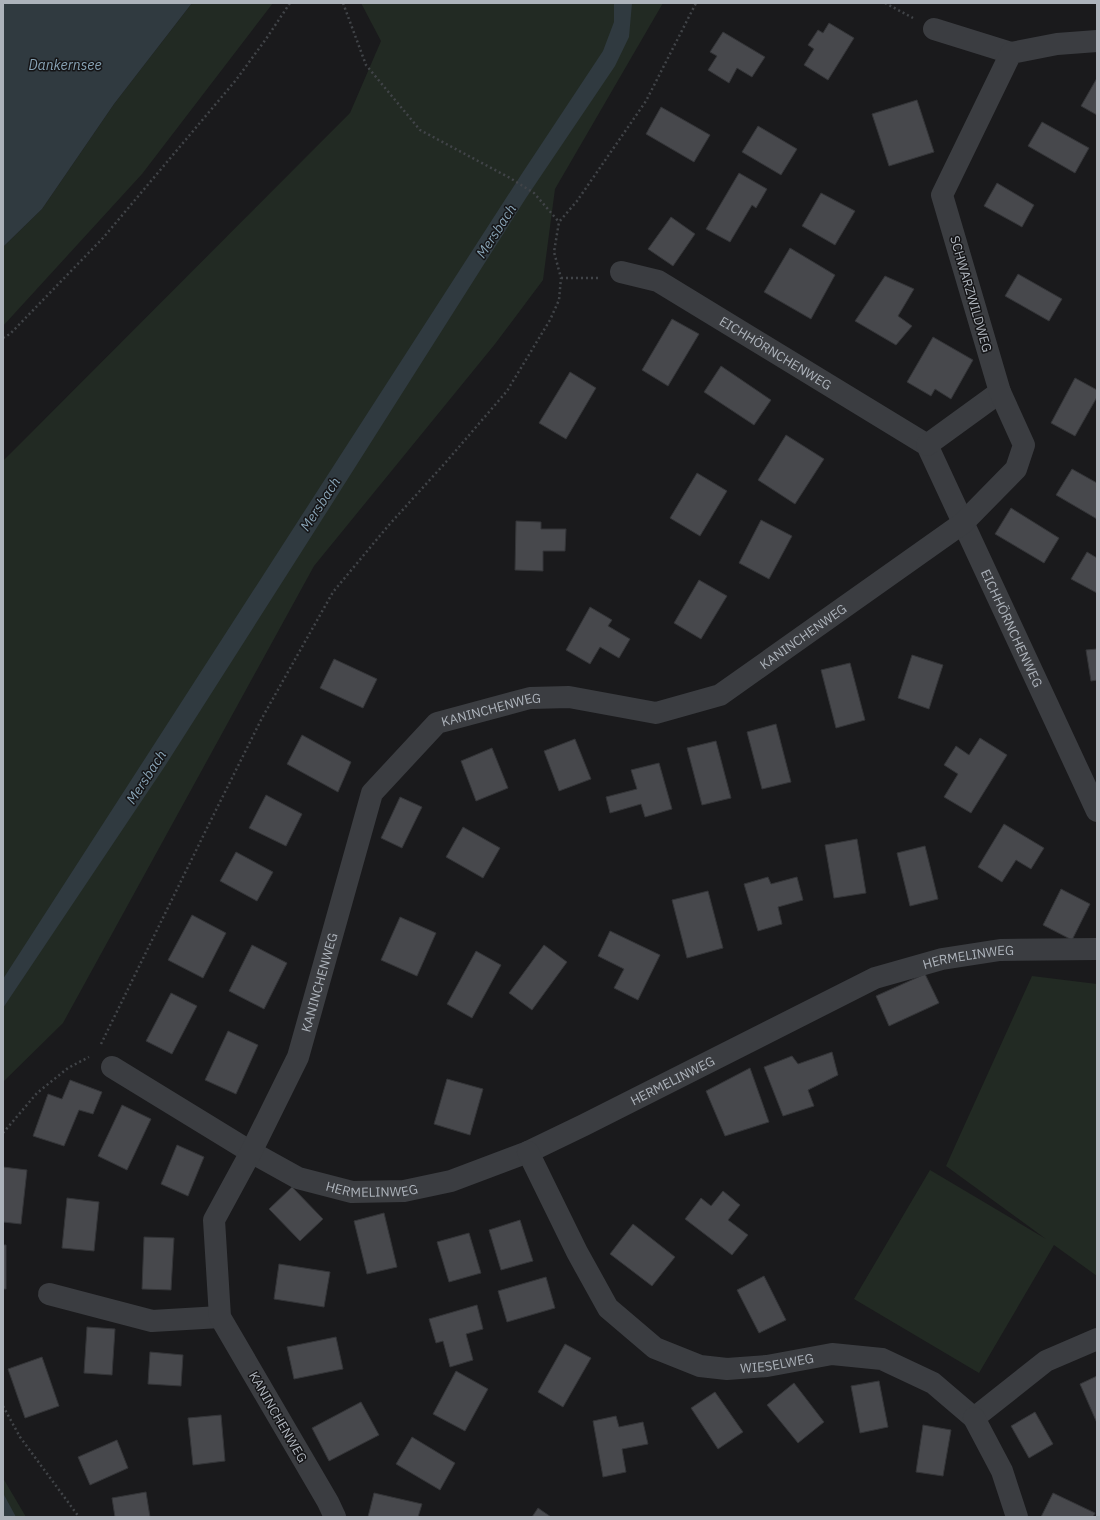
<svg xmlns="http://www.w3.org/2000/svg" width="1100" height="1520" font-family="'IBM Plex Sans',sans-serif">
  <style>
    .green { fill: #222a23 }
    .water { fill: #303a40 }
    .building { fill: #47484c; stroke: #343538 }
    .lines { fill: none; stroke-linecap: round; stroke-linejoin: round }
    .path { stroke: #414448; stroke-width: 2.5; stroke-dasharray: 2 3; stroke-linecap: butt }
    .minor { stroke: #3b3d41; stroke-width: 22 }
    .labels { text-anchor: middle; dominant-baseline: central; stroke-width: 3; stroke-linejoin: round; paint-order: stroke }
    .street-label { font-size: 13px; fill: #adb3bb; stroke: #151517 }
    .water-label { font-size: 14px; font-style: italic; fill: #87a2b4; stroke: #151517 }
  </style>
  <rect width="100%" height="100%" fill="#1a1a1c"/>
  <path class="green" d="M192 3H273L142 174 3 326V247L42 209 114 104Z
    M361 3H663L555 189 543 280 495 344 314 566 63 1023 3 1082V461L350 113 381 41Z
    M1032 976 1097 984V1276L1054 1245 979 1373 854 1299 930 1170 1046 1239 946 1166Z
    M3 1478 26 1517H3Z"/>
  <path class="water" d="M3 3H192L114 104 42 209 3 247Z
    M614 3H632L629 37 615 66 526 198 302 551 165 766 3 1008V979L521 175 603 51 614 22Z
    M3 1493 16 1517H3Z"/>
  <path class="building" d="M829 23 854 38 828 80 804 65 814 49 808 45 818 30 823 33Z
    M723 32 765 57 752 77 737 68 729 83 708 70 717 56 710 52Z
    M1097 78V115L1081 106Z
    M917 100 934 152 889 166 872 114Z
    M661 107 710 135 694 162 646 134Z
    M1042 122 1089 148 1075 173 1028 146Z
    M758 126 797 149 781 175 742 152Z
    M739 173 767 189 756 208 752 205 730 242 706 229Z
    M997 183 1034 205 1022 227 984 206Z
    M821 193 855 211 835 245 802 226Z
    M671 217 695 234 673 266 648 249Z
    M790 248 835 275 811 319 764 292Z
    M1018 274 1062 299 1049 321 1005 296Z
    M885 276 914 289 898 316 912 326 896 345 855 321Z
    M672 319 699 334 668 386 642 370Z
    M933 337 973 360 951 399 935 389 931 396 907 382Z
    M721 366 771 400 754 425 704 392Z
    M570 372 596 388 566 439 539 423Z
    M1075 378 1097 390V397L1075 436 1051 423Z
    M786 435 824 459 795 504 758 480Z
    M1072 469 1097 483V519L1056 495Z
    M697 473 727 491 700 536 670 518Z
    M1011 508 1059 538 1044 563 995 534Z
    M761 520 792 536 769 579 739 563Z
    M516 521 541 522V529H566L565 551H543V571L515 570Z
    M1087 552 1097 558V593L1071 579Z
    M699 580 727 596 701 639 674 623Z
    M590 607 612 620 608 626 630 639 619 658 600 647 590 664 566 650Z
    M1097 649V680L1091 681 1086 650Z
    M912 655 943 665 929 709 898 698Z
    M334 659 377 679 363 708 320 688Z
    M850 663 865 720 836 728 821 670Z
    M776 724 791 782 762 789 747 732Z
    M302 735 351 762 338 792 287 764Z
    M980 738 1007 755 971 813 944 797 958 774 944 765 956 746 969 755Z
    M575 739 591 779 559 791 544 751Z
    M716 741 731 798 702 805 687 748Z
    M492 748 508 788 476 801 461 761Z
    M659 763 672 809 645 817 641 804 610 813 606 797 637 789 631 770Z
    M266 795 302 814 286 846 249 828Z
    M400 797 422 807 402 848 381 838Z
    M1004 824 1044 848 1031 869 1016 860 1002 882 978 867Z
    M463 827 500 848 483 878 446 857Z
    M857 839 866 893 834 898 825 845Z
    M925 846 938 899 910 906 897 853Z
    M236 852 273 872 257 901 220 881Z
    M768 877 771 884 797 877 803 900 778 907 782 924 758 931 744 884Z
    M1061 889 1090 904 1072 940 1043 925Z
    M708 891 723 948 687 958 672 900Z
    M192 915 226 933 203 978 168 960Z
    M400 917 436 933 417 976 381 960Z
    M610 931 660 955 638 1000 614 988 624 969 598 956Z
    M252 945 287 963 264 1009 229 991Z
    M544 945 567 962 532 1010 509 993Z
    M476 951 501 965 472 1018 447 1004Z
    M925 974 939 1003 889 1026 876 996Z
    M171 993 197 1006 172 1054 146 1041Z
    M228 1031 258 1045 236 1094 205 1080Z
    M832 1052 838 1075 808 1090 814 1106 783 1116 764 1067 792 1056 798 1064Z
    M750 1068 769 1122 725 1136 706 1091Z
    M447 1079 483 1089 470 1135 434 1124Z
    M70 1080 102 1092 93 1114 79 1110 64 1146 33 1136 48 1094 62 1099Z
    M122 1105 151 1119 127 1170 98 1156Z
    M177 1145 204 1157 188 1196 161 1184Z
    M3 1167 27 1170 21 1224 3 1222Z
    M292 1187 323 1219 300 1241 269 1209Z
    M723 1191 740 1205 728 1220 748 1235 732 1255 685 1219 701 1198 711 1206Z
    M67 1198 99 1202 94 1251 62 1248Z
    M384 1213 397 1267 367 1274 354 1221Z
    M520 1220 533 1261 501 1270 489 1230Z
    M633 1224 675 1257 652 1286 610 1254Z
    M469 1233 481 1273 449 1282 437 1242Z
    M144 1237 174 1238 171 1290 142 1289Z
    M3 1245H6V1289H3Z
    M279 1264 330 1272 324 1307 274 1299Z
    M764 1276 786 1320 759 1333 737 1290Z
    M546 1277 555 1308 507 1322 498 1291Z
    M477 1305 483 1329 466 1334 473 1360 450 1367 443 1341 436 1343 429 1319Z
    M87 1327 115 1329 112 1375 84 1373Z
    M336 1337 343 1369 294 1379 287 1347Z
    M565 1344 591 1358 563 1407 538 1392Z
    M150 1352 183 1355 181 1386 148 1384Z
    M42 1357 59 1406 25 1418 8 1369Z
    M456 1371 488 1389 465 1431 433 1414Z
    M1097 1376V1423L1080 1384Z
    M879 1381 888 1427 860 1433 851 1386Z
    M794 1383 824 1422 798 1443 767 1405Z
    M715 1392 743 1432 718 1449 691 1408Z
    M361 1402 379 1435 329 1461 312 1428Z
    M1035 1412 1053 1444 1029 1458 1011 1426Z
    M221 1415 225 1461 193 1465 188 1418Z
    M616 1416 619 1427 643 1422 648 1444 622 1449 626 1472 603 1477 593 1421Z
    M923 1425 951 1430 943 1476 916 1472Z
    M412 1437 455 1463 440 1490 396 1464Z
    M117 1440 128 1468 90 1485 78 1457Z
    M146 1492 150 1517H115L112 1498Z
    M374 1493 422 1504 418 1517H368Z
    M1053 1493 1095 1513 1093 1517H1041Z
    M538 1508 551 1517H532Z"/>
  <g class="lines">
    <path class="path" d="M343 3 366 65 420 130 510 178 534 193 559 222
      M885 3 913 18
      M561 278H598
      M3 338 10 334 103 238 236 80 266 39 290 3
      M101 1044 210 822 262 718 333 592 388 526 446 462 507 391 550 320 559 300 561 278 554 252 559 222 577 201 646 101 696 3
      M3 1133 37 1093 68 1068 89 1057
      M3 1406 20 1437 79 1517"/>
    <g class="minor">
      <path d="M934 29 1011 53"/>
      <path id="s1" d="M621 272 658 281 927 445 1097 811"/>
      <path d="M927 445 1000 392"/>
      <path id="s2" d="M112 1067 251 1152 298 1178 352 1192 404 1191 451 1181 528 1152 584 1125 875 978 942 959 1000 950 1097 949"/>
      <path id="s3" d="M528 1152 577 1252 608 1308 655 1348 700 1366 727 1369 767 1366 832 1354 882 1359 933 1383 974 1418 1046 1361 1097 1339"/>
      <path d="M49 1294 152 1321 220 1317"/>
      <path d="M974 1418 1002 1471 1017 1517"/>
      <path id="s4" d="M335 1517 328 1502 220 1317 214 1220 251 1152 298 1057 372 793 437 723 530 698 569 697 656 713 720 695 963 523 1016 469 1024 445 1000 392 942 195 1011 53 1057 44 1097 41"/>
    </g>
  </g>
  <g class="labels">
    <g class="street-label">
      <text transform="translate(971 294) rotate(74)">SCHWARZWILDWEG</text>
      <text stroke="none"><textPath href="#s1" startOffset="176">EICHHÖRNCHENWEG</textPath></text>
      <text stroke="none"><textPath href="#s1" startOffset="555">EICHHÖRNCHENWEG</textPath></text>
      <text stroke="none"><textPath href="#s4" startOffset="1273">KANINCHENWEG</textPath></text>
      <text stroke="none"><textPath href="#s4" startOffset="937">KANINCHENWEG</textPath></text>
      <text stroke="none"><textPath href="#s2" startOffset="939">HERMELINWEG</textPath></text>
      <text stroke="none"><textPath href="#s4" startOffset="589">KANINCHENWEG</textPath></text>
      <text stroke="none"><textPath href="#s2" startOffset="616">HERMELINWEG</textPath></text>
      <text stroke="none"><textPath href="#s2" startOffset="292">HERMELINWEG</textPath></text>
      <text stroke="none"><textPath href="#s3" startOffset="363">WIESELWEG</textPath></text>
      <text transform="translate(278 1417) rotate(60)">KANINCHENWEG</text>
    </g>
    <g class="water-label">
      <text x="65" y="65">Dankernsee</text>
      <text transform="translate(496 231) rotate(-57)">Mersbach</text>
      <text transform="translate(320 504) rotate(-57)">Mersbach</text>
      <text transform="translate(146 777) rotate(-57)">Mersbach</text>
    </g>
  </g>
  <rect width="1100" height="1520" fill="none" stroke="#adb3bb" stroke-width="8"/>
</svg>
